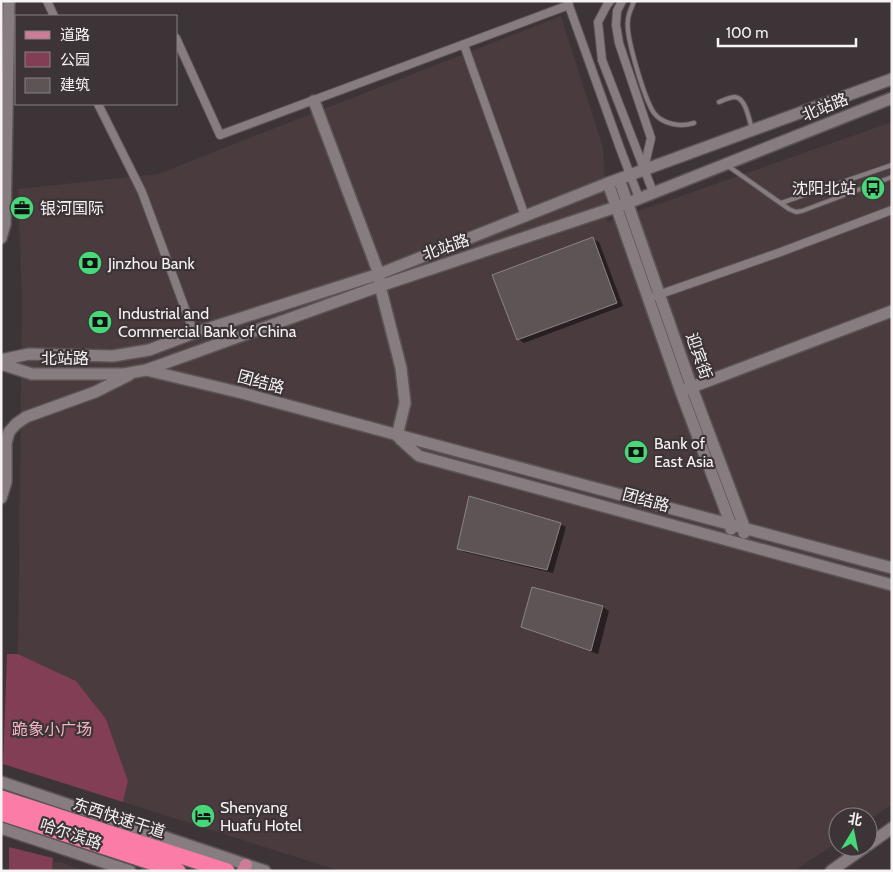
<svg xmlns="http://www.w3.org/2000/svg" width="893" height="872" font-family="Cabin,'Noto Sans SC',sans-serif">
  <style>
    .built { fill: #4a3b3f }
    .green { fill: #823e54 }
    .shadow { fill: #0007 }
    .building { fill: #5d5456; stroke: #8d8386 }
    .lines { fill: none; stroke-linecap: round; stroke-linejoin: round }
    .lane-casing { stroke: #5a5455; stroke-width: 6 }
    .street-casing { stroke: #5a5455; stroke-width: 10 }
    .secondary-casing { stroke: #5a5455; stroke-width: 14 }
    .primary-casing { stroke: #5a5455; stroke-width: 15 }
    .highway-casing { stroke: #5a5455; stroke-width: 18 }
    .lane { stroke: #877d80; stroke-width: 4 }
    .street { stroke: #877d80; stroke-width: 8 }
    .secondary { stroke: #877d80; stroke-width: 11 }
    .primary { stroke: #cd7c97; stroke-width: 12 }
    .highway { stroke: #fb7ca6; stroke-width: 15 }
    .labels { text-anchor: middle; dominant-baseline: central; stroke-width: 4.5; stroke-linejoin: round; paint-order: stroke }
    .street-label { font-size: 16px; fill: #f7f2f3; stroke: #3c3436 }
    .poi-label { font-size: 16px; fill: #f7f2f3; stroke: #3c3436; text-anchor: start }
    .park-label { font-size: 16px; fill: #f3b2c3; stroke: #3c3436 }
  </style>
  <rect width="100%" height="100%" fill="#3c3436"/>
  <path class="built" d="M561 16 603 148 607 222 892 122V804L868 821V817H838V842L794 871H340L123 802 128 781 106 719 76 681 18 654 22 299 18 189 158 174Z
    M60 862 84 871H45L46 863Z"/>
  <path class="green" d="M7 654H18L76 681 106 719 128 781 123 802 3 764Z
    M9 847 53 858 52 871H9Z"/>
  <path class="shadow" d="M593 239 599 242 623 306 524 343 518 339Z
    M560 524 566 527 553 573 464 552 458 548Z
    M533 588 603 607 609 611 598 654 529 630 523 627Z"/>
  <path class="building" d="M593 237 617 303 517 340 492 275Z
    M469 496 561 523 547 570 457 549Z
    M532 587 603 606 591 651 521 627Z"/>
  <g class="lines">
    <g class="lane-casing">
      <path id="lane" d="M634 1C632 7 628 14 628 20 625 36 645 100 654 113 663 125 682 127 694 123
        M719 102C724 100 730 97 735 97 746 98 749 120 752 129
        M728 166 789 209 796 212 802 211 892 177
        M781 203 892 165"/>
    </g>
    <g class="street-casing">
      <path id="street" d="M47 1 54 16
        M610 1 607 5 598 22 602 60 653 192
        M622 1 617 11 616 25 619 43 651 138 644 169
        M568 3 620 148 639 198
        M176 38 220 135 569 5
        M464 45 525 216
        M98 104 142 192 194 333
        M655 296 778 253 892 210"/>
    </g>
    <g class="secondary-casing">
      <path id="secondary" d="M314 101 379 274 380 286 401 368 405 403 397 436
        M619 179 692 388 745 529 744 533
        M608 183 681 392 731 525V529
        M1 238 5 224 9 1
        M1 360 29 354 113 356 149 350 194 333 379 274 608 183 892 79
        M1 364 32 374H124L146 370 380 286 628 203 892 98
        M146 370 242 393 892 568
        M687 389 892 311
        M400 439 419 456 892 585
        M1 498 6 482V443L9 432 16 424 26 417 95 392 129 375
        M1 782 265 871
        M1 828 130 871
        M868 845 892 828
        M831 871 865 847"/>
    </g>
    <g class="primary-casing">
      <path id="primary" d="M243 871 246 865"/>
    </g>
    <g class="highway-casing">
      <path id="highway" d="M1 798 227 871
        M1 813 178 871"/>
    </g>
    <use href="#lane" class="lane"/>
    <use href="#street" class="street"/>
    <use href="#secondary" class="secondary"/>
    <use href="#primary" class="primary"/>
    <use href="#highway" class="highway"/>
  </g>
  <defs>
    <g id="bus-disc" transform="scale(1.25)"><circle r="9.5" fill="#48d779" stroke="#3c3436"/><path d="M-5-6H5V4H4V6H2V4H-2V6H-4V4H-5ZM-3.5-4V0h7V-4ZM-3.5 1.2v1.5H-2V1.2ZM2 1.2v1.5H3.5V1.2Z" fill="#111"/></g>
    <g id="office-disc" transform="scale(1.25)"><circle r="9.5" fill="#48d779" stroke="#3c3436"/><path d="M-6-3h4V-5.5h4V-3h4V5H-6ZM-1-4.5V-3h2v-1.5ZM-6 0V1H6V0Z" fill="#111"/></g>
    <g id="bank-disc" transform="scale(1.25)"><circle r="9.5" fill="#48d779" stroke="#3c3436"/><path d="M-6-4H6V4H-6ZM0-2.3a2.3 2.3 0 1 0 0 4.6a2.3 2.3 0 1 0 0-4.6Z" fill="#111"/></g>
    <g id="hotel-disc" transform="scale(1.25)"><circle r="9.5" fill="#48d779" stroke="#3c3436"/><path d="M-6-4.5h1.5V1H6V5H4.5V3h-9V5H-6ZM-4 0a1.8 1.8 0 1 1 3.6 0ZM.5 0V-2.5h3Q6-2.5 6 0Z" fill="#111"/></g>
  </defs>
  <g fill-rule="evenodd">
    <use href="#bus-disc" x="873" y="188"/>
    <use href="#office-disc" x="22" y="208"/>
    <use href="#bank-disc" x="90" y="263"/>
    <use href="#bank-disc" x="100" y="322"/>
    <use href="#bank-disc" x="636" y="452"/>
    <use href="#hotel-disc" x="203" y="816"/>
  </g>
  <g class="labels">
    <g class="street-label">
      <text transform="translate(825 107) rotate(-22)">北站路</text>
      <text transform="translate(446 247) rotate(-19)">北站路</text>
      <text transform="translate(699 356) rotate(71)">迎宾街</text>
      <text x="65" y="358">北站路</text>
      <text transform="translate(261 382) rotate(15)">团结路</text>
      <text transform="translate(646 500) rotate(15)">团结路</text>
      <text transform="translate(119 818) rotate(18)">东西快速干道</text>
      <text transform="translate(71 834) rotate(18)">哈尔滨路</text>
    </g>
    <g class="poi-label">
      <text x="856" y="188" text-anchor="end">沈阳北站</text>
      <text x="40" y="208">银河国际</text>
      <text x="108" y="263">Jinzhou Bank</text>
      <text x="118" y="313">Industrial and<tspan x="118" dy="18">Commercial Bank of China</tspan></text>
      <text x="654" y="443">Bank of<tspan x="654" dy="18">East Asia</tspan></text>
      <text x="220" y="807">Shenyang<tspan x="220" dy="18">Huafu Hotel</tspan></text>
    </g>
    <g class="park-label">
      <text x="52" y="729">跪象小广场</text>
    </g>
  </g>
  <rect width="893" height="872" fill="none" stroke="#f7f2f3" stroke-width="5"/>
  <rect x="15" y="15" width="162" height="90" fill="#3c3436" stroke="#878082"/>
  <rect x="25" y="31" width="25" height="8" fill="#cd7c97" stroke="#878082"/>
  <text x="60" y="40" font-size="15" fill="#f7f2f3">道路</text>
  <rect x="25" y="52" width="25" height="15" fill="#823e54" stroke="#878082"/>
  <text x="60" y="65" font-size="15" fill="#f7f2f3">公园</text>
  <rect x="25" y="78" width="25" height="15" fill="#5d5456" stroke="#878082"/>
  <text x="60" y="90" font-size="15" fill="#f7f2f3">建筑</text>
  <g transform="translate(853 832) rotate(10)"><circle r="24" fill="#3c3436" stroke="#878082"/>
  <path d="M0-4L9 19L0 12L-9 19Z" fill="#48d779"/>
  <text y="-8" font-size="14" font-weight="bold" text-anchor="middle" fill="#f7f2f3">北</text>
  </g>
  <path d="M718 38v8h138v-8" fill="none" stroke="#f7f2f3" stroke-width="2.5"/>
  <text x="726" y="38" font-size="15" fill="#f7f2f3" stroke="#3c3436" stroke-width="4" paint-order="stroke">100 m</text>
</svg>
